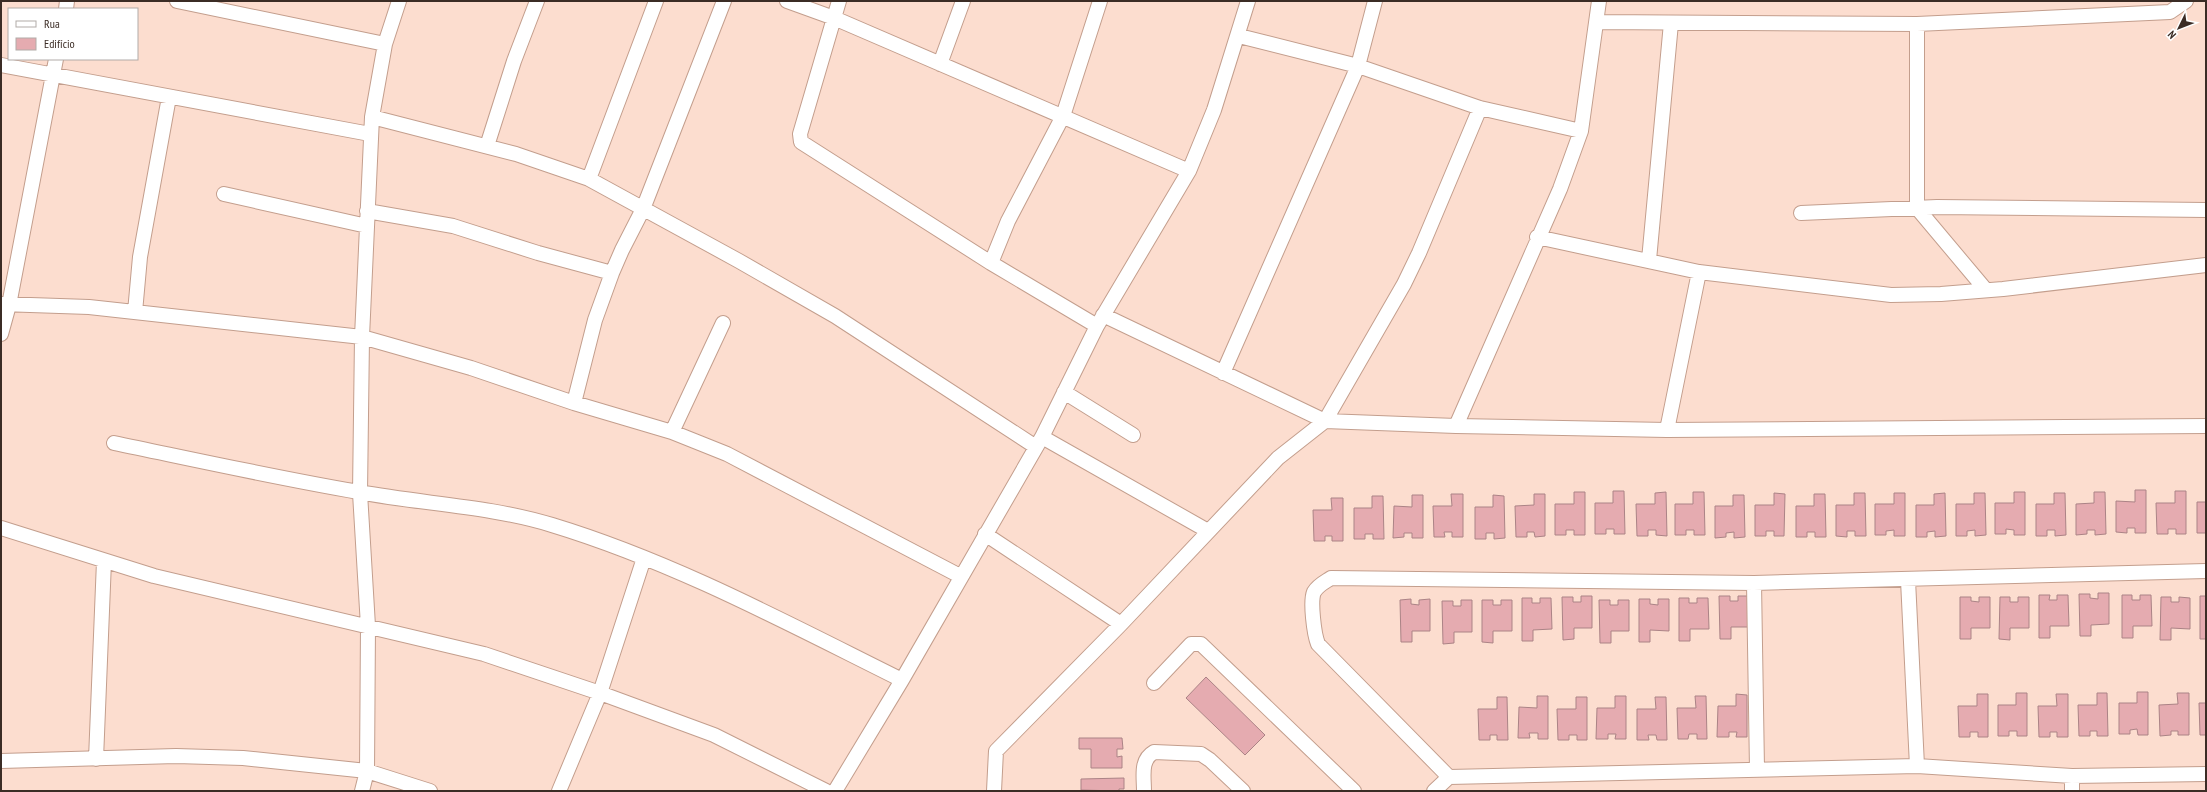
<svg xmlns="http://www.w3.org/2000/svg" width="2207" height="792" font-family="'PT Sans Narrow',sans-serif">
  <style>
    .building { fill: #e5abb0; stroke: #ab8386 }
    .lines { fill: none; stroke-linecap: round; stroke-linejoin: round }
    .minor-casing { stroke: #c39e8d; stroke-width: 16 }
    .minor { stroke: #fff; stroke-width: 14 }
  </style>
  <rect width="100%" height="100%" fill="#fcddcf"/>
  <path class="building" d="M2135 490H2146V533H2135V528H2127V533L2116 532V501L2135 502Z
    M1613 491H1624L1625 534H1614V529H1606V534H1595V503H1613Z
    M2175 491H2186V534H2176V529H2168V534H2157L2156 503H2175Z
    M1574 492H1585V535H1574V530H1566V535H1555V504H1574Z
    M1666 492 1667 536 1656 535V530H1648V536H1637L1636 504H1655V493Z
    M1693 492H1704L1705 535H1694V530H1686V535H1675V504H1693Z
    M2014 492H2025V535H2014V530L2006 529V534H1995V503H2014Z
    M2094 492H2105L2106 534 2095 535V530H2087V534L2076 535V504L2094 503Z
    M1774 493 1785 494 1784 536H1774V531H1766V536H1755V505H1774Z
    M1854 493H1865L1866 536H1855V531H1847V537L1836 536V505H1854Z
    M1894 493H1905V536H1894V530L1886 531V535H1875V504H1894Z
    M1945 493 1946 536 1935 537V531L1927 532V537H1916V505H1934V494Z
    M1974 493H1985L1986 535 1975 536V530L1967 531V536H1956V504H1974Z
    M2054 493H2065L2066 535 2055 536V530H2047V536H2036V504H2054Z
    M1451 494H1463V537H1452V532H1444L1445 537H1434L1433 506H1452Z
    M1534 494H1545V536L1535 537 1534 532H1527V537H1516L1515 506 1534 505Z
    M1814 494H1825L1826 537H1815V532H1807V537H1796V506H1814Z
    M1412 495H1423V538H1412V533H1404V537L1393 538 1394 506 1412 507Z
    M1493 495 1504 496 1505 538 1494 539V533H1486V539H1475V507H1493Z
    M1733 495H1744L1745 537 1734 538V532L1726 533V537L1715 538V506H1733Z
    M1372 496H1383L1384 539H1373V534H1365V539H1354V508H1372Z
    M1331 498H1343V541H1332V536H1325V541H1314L1313 510H1332Z
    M2197 502H2206V533H2197Z
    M2098 593H2109V624L2091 625V636H2080L2079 594H2090V598L2098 599Z
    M2039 595H2050L2049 600H2057V595H2068L2069 626H2050V638H2039Z
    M2122 595H2132V600H2140V595H2151L2152 626H2133V638H2122Z
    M1581 596H1592V628H1574V639L1563 640 1562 597H1573V602H1581Z
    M1719 596H1730V601H1738V596H1749V627H1731V639H1720Z
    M2200 596H2206V639H2200Z
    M1960 597H1971V601L1979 602V597H1990V628H1971V639H1960Z
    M2000 597H2010V602H2018V597H2029V628H2010V640L1999 639Z
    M2161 597H2171V602H2179V597L2190 598V629L2171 628V640H2160Z
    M1522 598H1532V603H1540V598H1551L1552 629 1533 630V641H1522Z
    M1679 598H1689V603H1697V598H1708L1709 629H1690V641H1679Z
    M1411 599V604L1419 605V600L1430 599V631H1412V642H1401L1400 600Z
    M1639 599H1650V604L1658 605V599H1669V631L1650 630V642H1639Z
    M1461 600H1472V632H1454V643L1443 644 1442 601H1453V606H1461Z
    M1482 600H1493V605H1501V600H1512V631H1493V643L1482 642Z
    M1599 600H1610V605H1618V600H1629V631H1611V643H1600Z
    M1206 677 1265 735 1245 755 1186 698Z
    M2137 692H2148V735H2138L2137 729 2130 730V734H2119V703H2137Z
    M2016 693H2027V736H2017V731H2009V736H1998V705H2016Z
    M2097 693H2107L2108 736H2097V731H2090V736H2079L2078 705H2097Z
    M2177 693H2189V735H2178V731H2171V735L2160 736 2159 705 2178 704Z
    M1736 694 1747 695V737H1736L1737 732H1729V737H1717L1718 706H1736Z
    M1977 694H1988V737H1978V732H1970V737H1959L1958 706H1977Z
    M2056 694H2068V737H2057V732H2050V737H2039L2038 706H2057Z
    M1537 696H1548V739H1538V733H1529L1530 738H1518L1519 707 1537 708Z
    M1615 696H1626V739H1615L1616 734H1608V739H1596L1597 708H1615Z
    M1695 696H1706L1707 739H1697V734H1689L1688 739H1678L1677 708H1696Z
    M1497 697H1507L1508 740H1497V735H1490V740H1479L1478 709H1497Z
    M1576 697H1587V740H1577V735H1569V740H1558L1557 709H1576Z
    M1655 697H1666L1667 740H1657L1656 735H1648L1649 740H1637V709H1656Z
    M2199 703H2206V735H2200Z
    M1079 738H1122L1123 749H1117V757L1122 756V768H1091V749H1079Z
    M1124 778V789H1119V791L1081 790V779Z"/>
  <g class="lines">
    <g class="minor-casing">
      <path id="minor" d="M177 1 385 44
        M787 1 834 18 1189 171
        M839 1 800 134 801 142 991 263 1097 326
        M66 9 67 1
        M1597 22 1917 24 2170 12 2186 1
        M1917 24V208L1985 289
        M1239 36 1358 66 1480 108 1581 131
        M940 64 963 1
        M1 65 370 134
        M372 117 516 154 589 179 739 261 835 316 1036 447
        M487 146 514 61 537 1
        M589 179 656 1
        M224 194 367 226
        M367 211 453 226 538 253 612 273
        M1801 213 1937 207 2206 210
        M1537 237 1699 272 1891 295 1941 294 2003 289 2206 265
        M1649 260 1671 23
        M991 263 1008 221 1063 116 1100 1
        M1 304 89 307 362 337 471 368 574 403 672 432 727 454 960 576
        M135 312 140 257 169 97
        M1103 315 1325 421 1404 284 1419 253 1480 108
        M1 334 9 305 56 59
        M1223 373 1358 66 1375 1
        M1064 392 1133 435
        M574 403 595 320 612 273 622 250 643 209 724 1
        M1456 426 1560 189 1581 131 1599 1
        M1667 430 1699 272
        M672 432 723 323
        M1042 437 1208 531
        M114 443C196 460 277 478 359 492 423 504 490 506 552 525 674 562 789 624 902 680
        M1 528 154 576 484 654 600 693 714 735 826 791
        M985 534 1121 624
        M1908 580 1917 766
        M1754 583 1757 769
        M1154 683 1191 644H1201L1354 791
        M96 759 104 561
        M1 761 176 756 243 758 367 771 430 791
        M2072 776V791
        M1449 777 1318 644C1314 634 1310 601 1314 592 1318 585 1325 582 1331 578L1754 583 2206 571
        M362 791 367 771 368 626 360 493 362 337 372 117 385 44 399 1
        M559 791 600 693 644 558
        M835 791 902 680 1042 437 1097 326 1189 171 1214 110 1248 1
        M994 791 996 751 1121 624 1278 458 1325 421 1456 426 1667 430 2206 426
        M1144 791C1144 776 1140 760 1154 752L1201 754 1210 760 1243 791
        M1434 791 1449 777 1917 766 2072 776 2206 774"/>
    </g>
    <use href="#minor" class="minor"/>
  </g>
  <rect width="2207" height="792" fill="none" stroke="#3b2c25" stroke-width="4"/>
  <rect x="8" y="8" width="130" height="52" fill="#ffffff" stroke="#b1aba8"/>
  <rect x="16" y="21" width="20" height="6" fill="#ffffff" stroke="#b1aba8"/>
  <text x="44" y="28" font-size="12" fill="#3b2c25">Rua</text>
  <rect x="16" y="38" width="20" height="12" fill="#e5abb0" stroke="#b1aba8"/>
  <text x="44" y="48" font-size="12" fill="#3b2c25">Edifício</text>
  <g transform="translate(2179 28) rotate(227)" stroke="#ffffff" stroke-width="3" paint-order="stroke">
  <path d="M0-3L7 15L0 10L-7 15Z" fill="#3b2c25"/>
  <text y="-6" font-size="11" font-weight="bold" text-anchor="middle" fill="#3b2c25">N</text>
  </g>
</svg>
